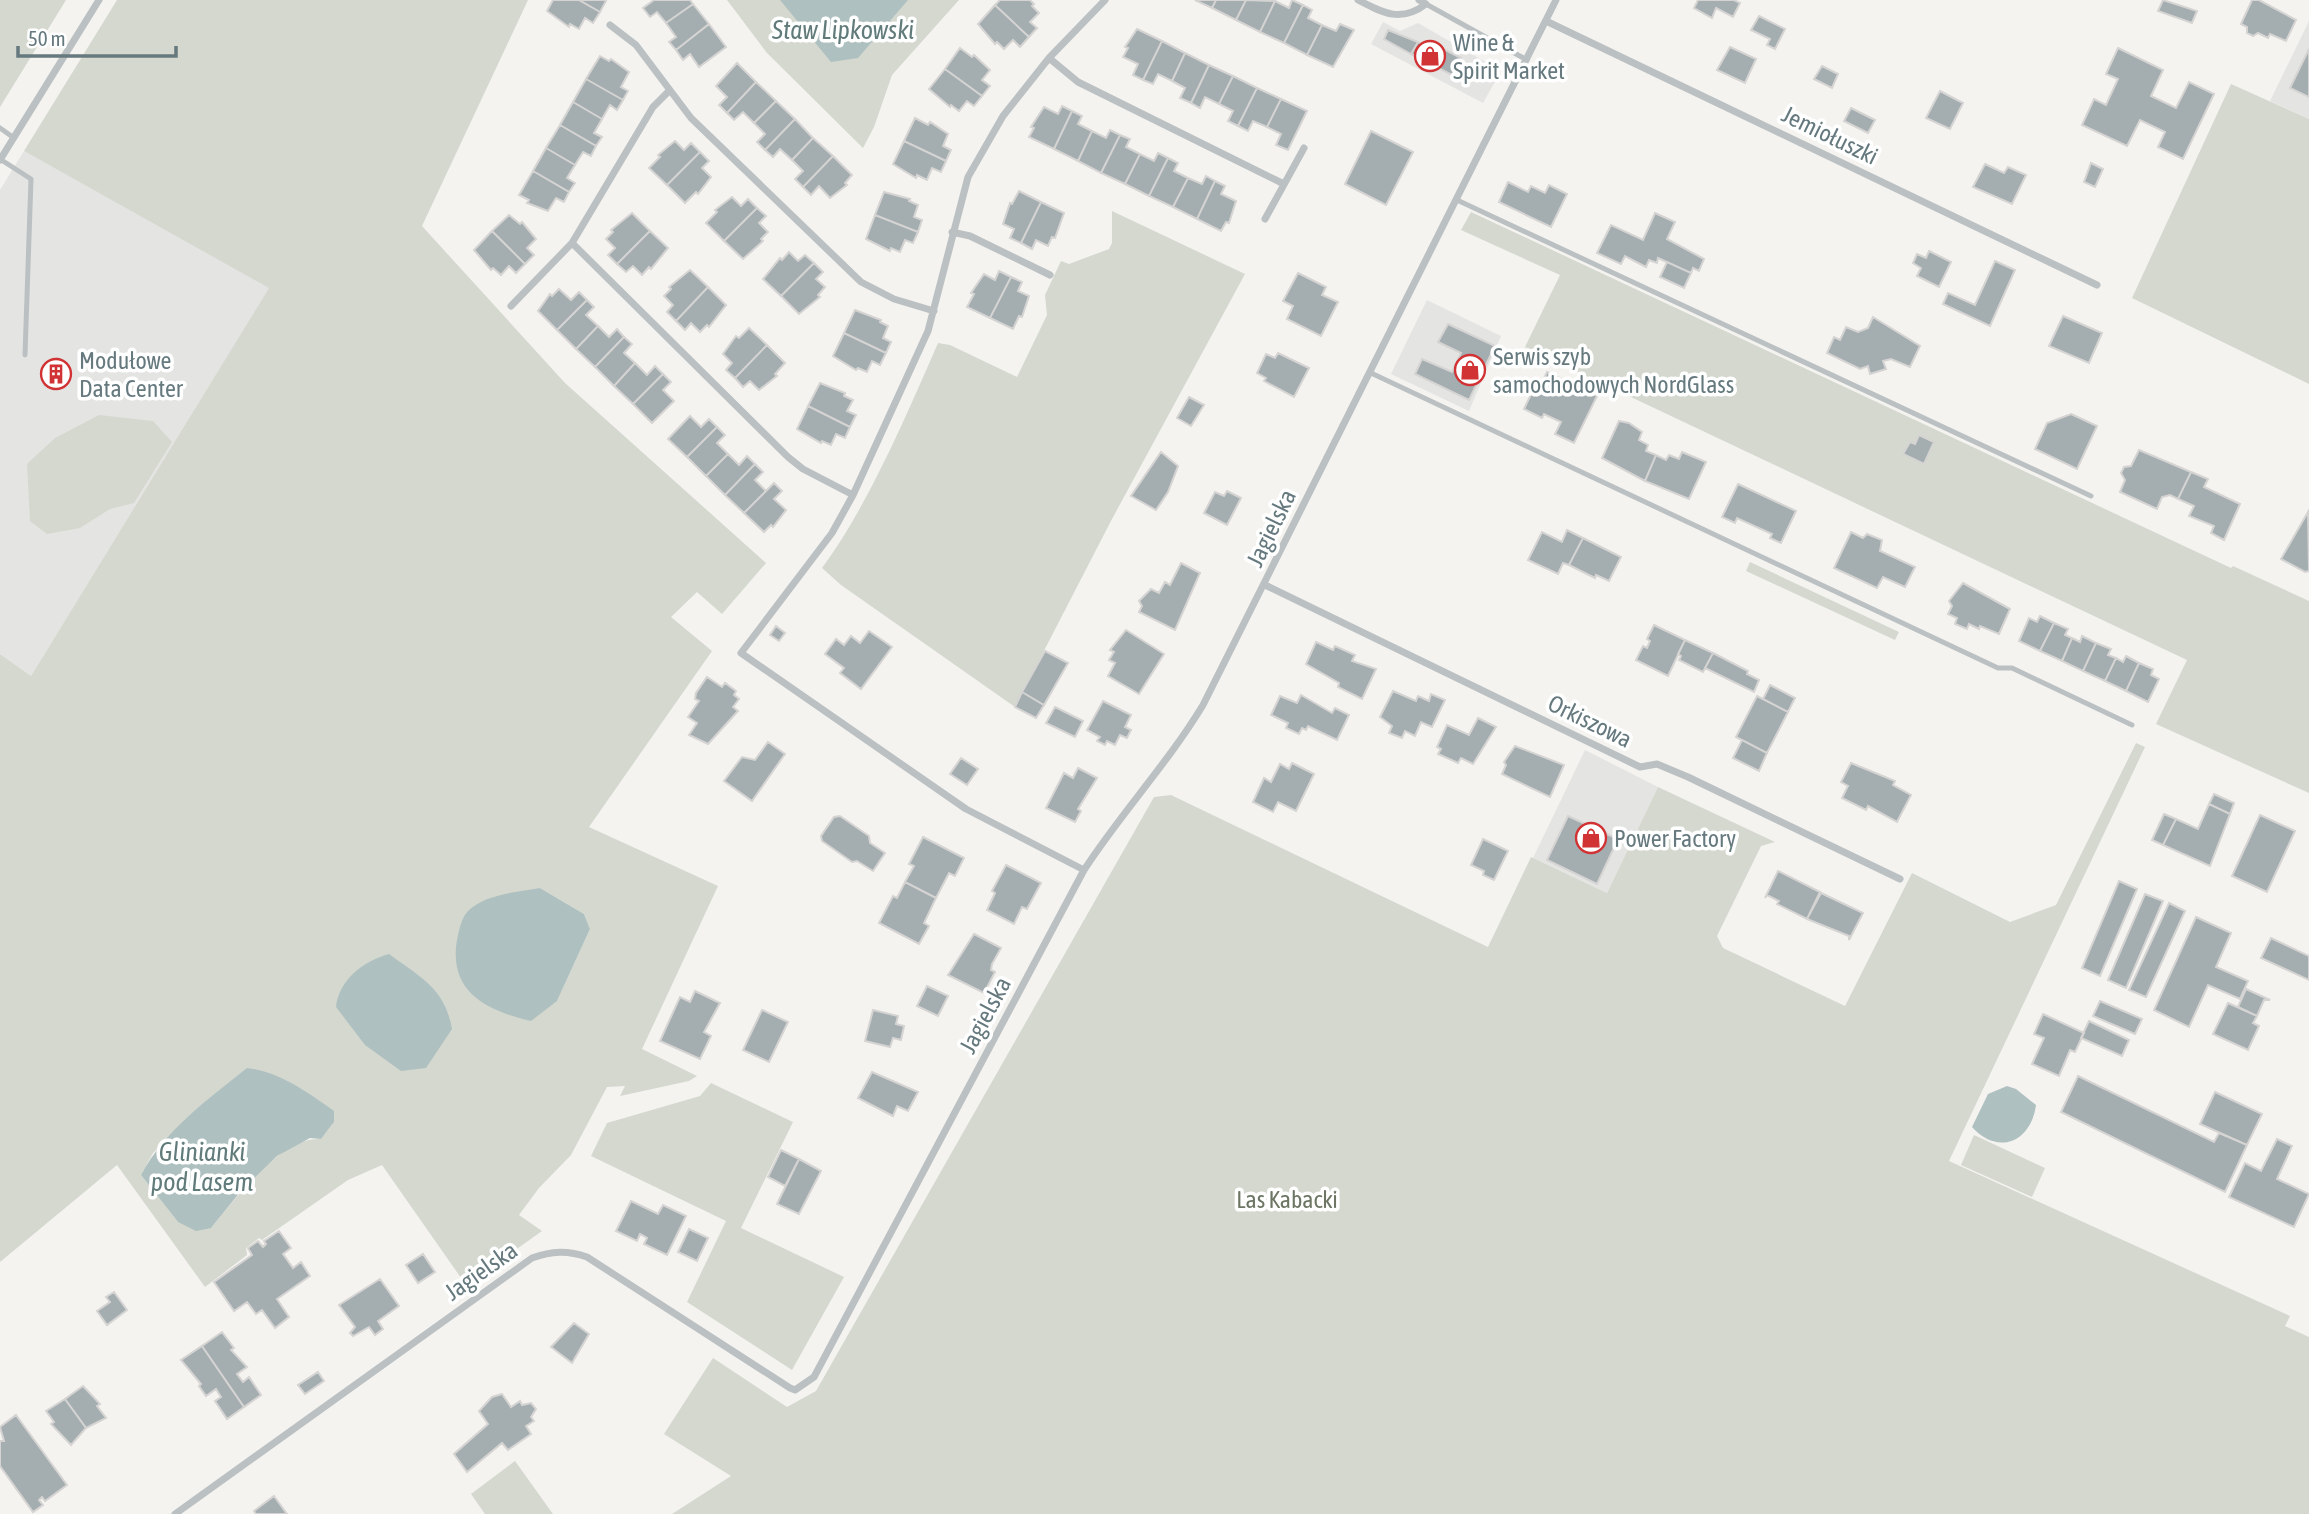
<svg xmlns="http://www.w3.org/2000/svg" width="2309" height="1514" font-family="'Asap Condensed',sans-serif">
  <style>
    .built { fill: #e4e4e3 }
    .green { fill: #d4d8cf; fill-rule: evenodd }
    .water { fill: #afc0c0 }
    .building { fill: #a4adb0; stroke: #d5d4d3; stroke-width: 2 }
    .lines { fill: none; stroke-linecap: round; stroke-linejoin: round }
    .lane { stroke: #bbc0c2; stroke-width: 5 }
    .street { stroke: #bbc0c2; stroke-width: 7 }
    .labels { text-anchor: middle; dominant-baseline: central; stroke-width: 7; stroke-linejoin: round; paint-order: stroke }
    .poi-label { font-size: 24px; fill: #65797e; stroke: #fff; text-anchor: start }
    .street-label { font-size: 24px; fill: #65797e; stroke: #fff }
    .park-label { font-size: 24px; fill: #6c7663; stroke: #fff }
    .water-label { font-size: 26px; font-style: italic; fill: #617b7b; stroke: #fff }
  </style>
  <rect width="100%" height="100%" fill="#f4f3f0"/>
  <path class="built" d="M2309 21V119L2270 101Z
    M1383 22 1400 31 1418 23 1501 71 1483 103 1371 44Z
    M24 151 270 287 31 676 0 654V190Z
    M1427 300 1501 336 1469 411 1391 374Z
    M1585 750 1658 787 1607 893 1533 858Z"/>
  <path class="green" d="M0 0H66L0 107Z
    M117 0H528L422 226 565 383 766 563 722 614 697 592 671 617 712 651 589 827 718 886 642 1049 697 1076 689 1081 620 1096 625 1086 607 1087 571 1155 539 1188 519 1215 542 1231 466 1285 382 1165 348 1180 262 1240 259 1238 246 1248 247 1255 205 1287 117 1165 0 1262V654L31 676 269 288 24 151ZM540 888 584 914 590 929 557 1001ZM209 1099 334 1122 321 1139C280 1136 235 1200 211 1228L178 1222 141 1175 153 1153Z
    M727 0H959L892 75 874 127 863 148 767 53Z
    M2231 84 2309 119V384L2132 298Z
    M1112 211 1245 274 1112 519 1015 707 841 585 822 568C868 506 907 414 938 343L950 345 1017 377 1047 315 1045 295 1061 261 1069 264 1109 249 1112 243Z
    M1471 212 2231 568 2233 566 2309 601V793L2156 724 2187 660 1525 347 1560 275 1461 230Z
    M99 415 153 421 172 442 134 503 110 509 80 528 47 534 30 521 27 464 55 438Z
    M1750 562 1899 632 1895 640 1746 571Z
    M2136 743 2145 747 1949 1161 2290 1316 2285 1326 2309 1337V1514H672L731 1476 664 1434 713 1358 787 1407 816 1391 1154 797 1171 795 1488 947 1531 857 1607 893 1658 787 1775 842 1761 846 1717 936 1723 948 1845 1006 1912 873 2010 922 2056 905Z
    M711 1083 793 1122 741 1228 844 1277 792 1370 687 1302 726 1221 591 1156 607 1123 700 1096Z
    M1974 1135 2045 1168 2032 1197 1961 1165Z
    M515 1461 553 1514H485L471 1494Z"/>
  <path class="water" d="M780 0H908L858 58 831 62Z
    M540 888 584 914 590 929 557 1001 531 1021C488 1011 448 993 457 940 459 931 461 918 468 911 485 894 518 892 540 888Z
    M389 954C420 977 445 988 452 1029L426 1068 401 1071 365 1045 336 1007C339 980 363 961 389 954Z
    M247 1068C280 1072 307 1092 334 1111V1122L321 1139 310 1138 277 1156 241 1191 211 1228 196 1231 178 1222 141 1175C165 1130 207 1100 247 1068Z
    M2007 1086 2016 1089 2036 1105C2031 1142 1998 1156 1972 1127L1988 1094Z"/>
  <path class="building" d="M553 0H579L600 12 593 23 585 18 579 29 570 24 569 27 547 11Z
    M579 0H604L606 1 600 12Z
    M654 0H690L693 4 666 23 657 12 650 17 643 8Z
    M1000 0H1030L1034 4 1032 6 1039 13 1030 22 1037 28 1029 37 995 5Z
    M1195 0H1216L1212 8Z
    M1216 0H1246L1236 20 1212 8Z
    M1246 0 1275 1 1260 32 1236 20Z
    M1292 0 1303 5 1284 43 1260 32 1275 1 1289 8Z
    M1698 0H1734L1740 3 1733 17 1716 8 1712 18 1694 8Z
    M2163 0 2197 11 2192 23 2158 11Z
    M2252 0H2259L2296 20 2286 41 2270 34 2268 38 2258 33 2253 36 2247 33V27L2241 24Z
    M693 4 709 24 676 50 669 42 676 37 666 23Z
    M995 5 1029 37 1020 47 1013 40 1004 49 997 42 995 44 978 24Z
    M1303 5 1312 10 1308 18 1322 25 1307 55 1284 43Z
    M1759 16 1785 29 1775 49 1767 45 1770 39 1751 30Z
    M709 24 726 47 699 67 690 54 683 60 676 50Z
    M1340 24 1354 30 1333 67 1307 55 1322 25 1336 31Z
    M1137 29 1162 41 1143 80 1133 75 1138 64 1123 57 1128 48 1125 47Z
    M1388 30 1418 42 1411 54 1384 39Z
    M1162 41 1185 53 1172 81 1158 74 1153 84 1143 80Z
    M1418 42 1427 47 1430 42 1461 58 1452 75 1411 54Z
    M1730 47 1756 59 1745 83 1717 70Z
    M960 48 972 57 974 55 990 70 982 80 990 86 982 96 945 69Z
    M2118 48 2163 70 2151 96 2176 108 2189 82 2214 94 2183 159 2158 147 2165 132 2140 120 2127 146 2082 125 2094 99 2106 105 2118 79 2106 74Z
    M2309 49V97L2290 88Z
    M1185 53 1209 65 1191 103 1180 98 1185 88 1172 81Z
    M600 56 609 61 611 59 629 72 621 87 628 91 623 100 586 79Z
    M737 63 756 82 727 113 719 105 727 97 716 86Z
    M1209 65 1233 76 1219 104 1205 97 1200 108 1191 103Z
    M1822 66 1838 74 1832 88 1814 79Z
    M945 69 982 96 974 106 967 101 959 111 951 105 950 107 929 89Z
    M1233 76 1257 88 1238 126 1228 121 1233 111 1219 104Z
    M586 79 623 100 617 110 610 105 602 119 573 102Z
    M756 82 776 101 754 123 743 112 734 120 727 113Z
    M1257 88 1281 99 1267 127 1253 121 1248 131 1238 126Z
    M1940 91 1963 103 1950 129 1926 118Z
    M1281 99 1307 111 1288 150 1276 145 1281 134 1267 127Z
    M776 101 795 119 765 150 757 142 765 134 754 123Z
    M573 102 602 119 594 133 602 137 596 146 560 125Z
    M1062 106 1072 111 1054 149 1029 137 1034 128 1031 127 1044 107 1058 114Z
    M1851 108 1875 120 1868 133 1844 121Z
    M1072 111 1082 116 1078 124 1092 131 1078 161 1054 149Z
    M915 118 928 125 930 122 948 134 943 146 951 150 946 161 904 141Z
    M795 119 813 138 792 160 780 149 773 157 765 150Z
    M560 125 596 146 591 156 583 152 575 165 546 148Z
    M1110 130 1120 135 1101 173 1078 161 1092 131 1106 138Z
    M1371 131 1413 152 1386 205 1345 184Z
    M1120 135 1130 139 1126 147 1140 154 1125 184 1101 173Z
    M813 138 833 156 803 187 795 179 803 171 792 160Z
    M675 141 684 150 691 143 700 152 667 185 649 168 660 157 658 155Z
    M904 141 946 161 941 172 932 168 927 180 917 175 916 178 893 164Z
    M546 148 575 165 567 178 575 183 569 192 533 171Z
    M700 152 709 161 702 168 711 177 698 194 696 192 685 203 667 185Z
    M1158 153 1168 158 1149 196 1125 184 1140 154 1154 161Z
    M833 156 852 175 845 183 847 185 830 198 819 186 811 195 803 187Z
    M1168 158 1178 163 1174 171 1188 178 1173 207 1149 196Z
    M2091 163 2103 169 2095 187 2084 182Z
    M1985 164 2004 173 2008 167 2026 175 2012 204 1973 187Z
    M533 171 569 192 564 202 556 198 548 211 527 203 529 200 519 195Z
    M1206 176 1215 181 1197 219 1173 207 1188 178 1202 184Z
    M1215 181 1225 186 1221 194 1236 201 1229 223 1226 222 1221 231 1197 219Z
    M1508 182 1528 192 1531 186 1545 193 1549 185 1567 194 1551 227 1499 202Z
    M1019 191 1041 202 1021 243 1010 238 1014 229 1003 224 1010 203 1012 204Z
    M884 192 910 199 909 201 918 205 914 217 922 220 918 232 875 215Z
    M732 197 741 206 748 199 757 208 724 241 706 223 717 212 715 210Z
    M1041 202 1064 213 1055 238 1052 237 1048 246 1036 240 1032 249 1021 243Z
    M757 208 766 216 759 223 768 232 761 239 763 241 743 259 724 241Z
    M632 213 650 231 617 264 608 255 615 248 606 239 613 232 611 230Z
    M1655 213 1675 222 1667 239 1704 259 1699 271 1693 268 1691 273 1658 258 1657 263 1649 260 1646 267 1625 256 1621 264 1597 253 1611 225 1643 240Z
    M509 215 520 224 522 222 536 239 527 248 534 255 525 264 492 231Z
    M875 215 918 232 913 243 905 240 900 252 891 248 890 251 866 239Z
    M492 231 525 264 516 273 509 266 501 275 493 268 491 270 474 250Z
    M650 231 668 248 651 269 649 267 642 275 633 266 626 272 617 264Z
    M1929 251 1951 262 1939 287 1917 276 1921 268 1913 263 1917 254 1926 258Z
    M789 252 798 261 805 255 814 263 781 296 763 279 780 258 782 260Z
    M1995 261 2015 270 1990 326 1943 304 1948 293 1975 305Z
    M1667 262 1691 273 1684 288 1660 277Z
    M814 263 823 272 816 279 825 287 818 295 820 297 799 314 781 296Z
    M690 270 708 287 676 321 667 312 673 305 664 296 671 289 669 287Z
    M999 271 1011 277 990 318 967 307 974 294 971 293 984 274 995 280Z
    M1298 273 1326 287 1322 295 1338 302 1321 336 1287 319 1293 306 1283 301Z
    M1011 277 1022 282 1018 291 1029 296 1022 317 1019 316 1013 329 990 318Z
    M708 287 726 305 709 327 707 325 700 332 691 323 685 330 676 321Z
    M559 289 571 300 579 292 587 300 557 330 538 311 550 294 552 296Z
    M587 300 594 307 586 315 598 326 576 349 557 330Z
    M855 310 881 320 880 322 888 326 883 338 891 342 886 353 844 333Z
    M2063 316 2102 333 2089 363 2049 346Z
    M1873 317 1920 346 1910 367 1891 359 1883 361 1886 369 1870 374 1868 366 1860 369 1827 353 1834 337 1840 340 1846 327 1858 332 1868 328Z
    M1448 324 1495 346 1469 400 1415 374 1422 359 1452 372 1461 353 1438 342Z
    M598 326 609 337 617 329 624 337 595 367 576 349Z
    M749 328 767 345 735 378 726 370 732 363 723 354 736 336 739 338Z
    M844 333 886 353 880 365 872 361 867 372 858 368 856 370 833 356Z
    M624 337 632 344 624 353 635 363 614 386 595 367Z
    M767 345 785 363 775 374 777 376 759 390 750 381 743 387 735 378Z
    M1278 353 1309 368 1294 397 1264 381 1266 378 1257 373 1266 354 1275 358Z
    M57 358 67 363 54 390 44 385Z
    M635 363 647 375 655 366 663 374 633 404 614 386Z
    M1547 372 1597 396 1574 443 1555 434 1561 422 1544 414 1542 418 1524 409 1533 390 1537 393Z
    M663 374 671 382 663 390 674 401 652 423 633 404Z
    M820 383 845 393 844 396 853 400 847 411 856 415 850 427 808 406Z
    M1189 397 1204 405 1191 426 1177 418Z
    M808 406 850 427 845 438 836 434 831 445 822 441 821 443 797 429Z
    M2071 414 2097 426 2077 469 2035 449 2047 423Z
    M690 416 701 427 709 419 717 427 687 457 668 439Z
    M1619 421 1629 423 1642 432 1639 440 1648 445 1646 451 1656 455 1645 481 1602 458Z
    M717 427 725 435 717 443 728 454 706 476 687 457Z
    M1919 435 1934 442 1924 464 1903 454 1910 442 1915 444Z
    M2139 450 2191 472 2178 499 2170 495 2162 497 2157 509 2120 492 2125 480 2121 473 2124 467 2131 466Z
    M1161 452 1178 466 1168 492 1156 510 1131 496Z
    M1682 452 1706 462 1689 499 1645 481 1656 455 1666 460 1669 455 1679 459Z
    M728 454 739 465 747 456 755 464 725 495 706 476Z
    M755 464 763 472 755 480 766 491 744 513 725 495Z
    M2191 472 2208 479 2204 487 2240 504 2224 540 2211 533 2214 526 2189 516 2194 506 2178 499Z
    M774 483 782 491 774 499 786 510 773 527 771 525 764 532 744 513Z
    M1738 484 1796 511 1781 543 1770 538 1772 534 1737 518 1735 523 1722 517Z
    M1227 491 1241 498 1227 525 1204 513 1215 492 1224 496Z
    M2308 512 2309 571 2305 572 2281 559Z
    M1567 530 1583 538 1569 565 1563 563 1558 574 1528 560 1542 532 1562 542Z
    M1851 532 1863 538 1867 534 1882 540 1880 551 1915 567 1905 587 1883 577 1877 588 1834 568Z
    M1583 538 1621 557 1609 581 1596 575 1595 578 1569 565Z
    M1181 563 1200 573 1175 630 1139 612 1142 606 1139 601 1151 589 1159 593 1165 582 1170 585Z
    M1963 583 2010 609 1999 634 1980 626 1979 629 1969 624 1967 629 1955 624 1957 618 1948 614 1952 606 1949 601Z
    M2040 616 2054 623 2040 651 2019 641 2029 618 2037 622Z
    M2054 623 2068 629 2065 635 2072 638 2062 661 2040 651Z
    M1654 625 1685 640 1668 676 1636 660 1643 646 1647 648 1650 641 1647 639Z
    M776 626 785 633 779 641 770 635Z
    M1126 630 1164 654 1139 694 1108 676 1115 663 1109 660 1114 652 1110 650Z
    M869 631 892 647 861 689 840 673 844 668 825 654 836 639 844 645 851 636 860 643Z
    M2082 636 2096 643 2083 671 2062 661 2072 638 2080 642Z
    M1685 640 1713 653 1703 672 1679 660 1681 656 1678 654Z
    M1316 642 1333 650 1335 646 1355 655 1352 661 1376 669 1362 699 1338 687 1339 683 1306 664Z
    M2096 643 2111 649 2108 655 2116 658 2105 681 2083 671Z
    M1045 651 1068 663 1044 705 1022 692Z
    M1713 653 1748 671 1747 674 1759 680 1754 692 1705 668Z
    M2126 656 2139 663 2126 691 2105 681 2116 658 2123 662Z
    M2139 663 2153 669 2151 675 2159 679 2148 702 2126 691Z
    M707 677 722 687 725 683 736 691 734 695 739 699 733 707 738 711 708 744 689 735 697 723 688 717 699 701 695 699 696 693Z
    M1770 685 1795 698 1788 712 1763 699Z
    M1393 691 1416 701 1418 696 1429 701 1431 694 1445 700 1432 727 1421 722 1415 736 1405 731 1402 738 1389 733 1392 726 1380 717Z
    M1022 692 1044 705 1036 718 1015 707Z
    M1301 695 1332 713 1335 708 1349 715 1337 740 1308 726 1306 730 1302 728 1299 734 1286 728 1288 723 1271 715 1280 696 1297 703Z
    M1757 696 1788 712 1767 753 1736 737Z
    M1103 701 1131 715 1125 727 1131 730 1127 738 1120 735 1115 745 1107 741 1105 745 1097 741 1100 737 1087 730Z
    M1055 707 1083 721 1075 737 1046 723Z
    M1478 718 1496 727 1473 764 1461 758 1458 763 1438 754 1441 749 1437 747 1447 725 1469 735Z
    M1742 740 1767 753 1759 771 1733 758Z
    M768 742 785 754 752 801 724 781 742 757 755 760Z
    M1515 746 1564 765 1550 797 1502 774 1506 765 1504 762Z
    M961 758 978 769 967 785 950 774Z
    M1292 763 1314 774 1296 811 1278 802 1273 812 1253 802 1264 778 1271 782 1280 764 1289 769Z
    M1851 763 1895 781 1893 785 1911 795 1897 822 1868 806 1866 810 1842 798 1848 786 1841 782Z
    M1078 768 1097 778 1078 809 1081 811 1075 822 1046 808 1064 773 1073 778Z
    M2214 794 2234 803 2230 814 2209 804Z
    M2209 804 2230 814 2210 866 2163 845 2176 819 2198 829Z
    M2164 814 2176 819 2163 845 2152 840Z
    M2260 815 2295 831 2267 892 2232 876Z
    M840 816 869 836 870 843 885 853 873 871 857 861 852 862 822 841 821 836 834 817Z
    M1568 816 1618 839 1597 884 1547 860Z
    M923 837 964 858 955 876 949 873 936 898 905 882 914 866 909 864Z
    M1483 839 1508 851 1494 880 1483 875 1484 871 1471 865Z
    M1006 865 1041 883 1027 909 1022 907 1014 924 987 910 995 893 992 891Z
    M1778 871 1820 892 1807 919 1777 904 1779 901 1767 895 1765 898Z
    M2119 881 2137 889 2100 976 2082 968Z
    M905 882 936 898 924 923 929 926 919 944 879 923 893 896 897 898Z
    M1821 893 1863 913 1849 940V936L1807 919Z
    M2145 894 2163 901 2126 988 2108 980Z
    M2169 903 2185 911 2146 997 2129 990Z
    M2196 917 2231 933 2216 967 2248 981 2240 999 2208 985 2189 1027 2154 1010Z
    M974 934 1001 948 992 964 991 970 995 972 984 993 948 975Z
    M2271 938 2309 956V980L2261 958Z
    M927 986 948 996 938 1016 917 1006Z
    M2246 989 2270 1000H2264L2257 1016 2238 1007Z
    M695 991 720 1003 704 1032 711 1036 700 1059 660 1041 680 997 690 1002Z
    M2100 1001 2142 1019 2135 1034 2093 1016Z
    M2228 1003 2257 1016 2253 1023 2259 1026 2248 1050 2213 1034Z
    M762 1010 788 1022 769 1062 743 1050Z
    M873 1010 898 1016 896 1024 904 1026 901 1040 893 1038 890 1047 865 1041Z
    M2043 1014 2084 1033 2075 1052 2070 1050 2059 1076 2032 1064 2044 1038 2034 1034Z
    M2089 1021 2129 1040 2122 1056 2081 1038Z
    M872 1072 918 1092 908 1111 897 1106 893 1116 858 1098Z
    M2078 1076 2214 1142 2219 1133 2247 1145 2225 1192 2061 1112Z
    M2215 1092 2262 1114 2247 1145 2200 1124Z
    M2277 1139 2292 1146 2277 1179 2309 1194 2294 1227 2229 1197 2245 1163 2261 1171Z
    M781 1150 799 1159 785 1186 768 1177Z
    M799 1159 821 1171 799 1214 777 1204Z
    M631 1201 658 1214 663 1205 686 1216 667 1255 644 1244 647 1238 640 1234 637 1241 616 1231Z
    M689 1229 708 1238 697 1261 678 1252Z
    M279 1231 291 1248 283 1254 293 1268 301 1262 310 1276 277 1299 289 1317 275 1328 262 1310 256 1314 247 1302 234 1311 214 1282 252 1255 248 1248 258 1241 263 1247 266 1244 264 1241Z
    M423 1254 435 1272 418 1283 406 1265Z
    M380 1279 399 1306 378 1321 383 1329 375 1335 369 1327 353 1336 350 1333 355 1327 339 1305Z
    M114 1292 127 1310 107 1325 97 1311 110 1302 106 1297Z
    M574 1323 589 1334 572 1363 551 1347Z
    M222 1332 234 1348 231 1350 247 1367 237 1374 243 1382 249 1377 261 1395 244 1407 202 1346Z
    M202 1346 244 1407 227 1419 215 1401 221 1397 216 1389 206 1396 199 1386 201 1384 181 1360Z
    M318 1372 324 1381 305 1394 298 1385Z
    M83 1386 100 1404 97 1406 106 1418 86 1428 65 1399Z
    M502 1394 511 1407 520 1401 522 1405 531 1403 536 1409 531 1417 534 1421 526 1426 531 1434 508 1450 502 1443 467 1472 454 1454 488 1424 479 1411 492 1397Z
    M65 1399 86 1428 71 1445 51 1424 54 1422 46 1411Z
    M16 1415 67 1485 45 1501 42 1497 39 1500 43 1505 33 1512 0 1466V1441H4L0 1427Z
    M274 1496 287 1514H256L254 1511Z"/>
  <g class="lines">
    <path class="lane" d="M1426 4 1527 60
      M0 128 14 138
      M0 159 31 179 25 355
      M1457 200 2091 496
      M1371 373 1998 668H2012L2132 725"/>
    <path class="street" d="M1358 0C1383 13 1401 23 1426 4L1419 0
      M1546 21 2097 285
      M610 25 636 45 691 118 861 282 894 299 934 311
      M1049 58 1078 82 1284 184
      M0 160 99 0
      M1265 219 1304 148
      M952 232 970 236 1050 275
      M572 243 788 457 803 469 853 495
      M511 306 572 243 653 107 669 91
      M1265 585 1640 767 1657 764 1688 777 1900 879
      M1084 870 966 809 741 653 832 533 853 495 928 331 968 177 1003 116 1049 58 1105 0
      M175 1514 532 1258C552 1251 567 1250 587 1257L790 1388 795 1390 814 1377 1084 870C1121 813 1168 763 1203 705L1556 0"/>
  </g>
  <defs>
    <g id="shop-ring" transform="scale(1.575)"><circle r="9.5" fill="#fff" stroke="#d13234" stroke-width="1.5"/><path d="M-5-2.5h2.3a2.7 3.5 0 0 1 5.4 0H5L5.5 6h-11ZM-1.5-2.5h3a1.5 2.3 0 0 0-3 0Z" fill="#d13234"/></g>
    <g id="building-ring" transform="scale(1.575)"><circle r="9.5" fill="#fff" stroke="#d13234" stroke-width="1.5"/><path d="M-4-6H4V6H1V3H-1V6H-4ZM-2.5-4.3h1.7v1.8h-1.7ZM.8-4.3h1.7v1.8H.8ZM-2.5-1h1.7V.8h-1.7ZM.8-1h1.7V.8H.8Z" fill="#d13234"/></g>
  </defs>
  <g fill-rule="evenodd">
    <use href="#shop-ring" x="1430" y="56"/>
    <use href="#shop-ring" x="1470" y="370"/>
    <use href="#building-ring" x="56" y="374"/>
    <use href="#shop-ring" x="1591" y="838"/>
  </g>
  <g class="labels">
    <g class="poi-label">
      <text x="1453" y="42">Wine &amp;<tspan x="1453" dy="28">Spirit Market</tspan></text>
      <text x="1493" y="356">Serwis szyb<tspan x="1493" dy="28">samochodowych NordGlass</tspan></text>
      <text x="79" y="360">Modułowe<tspan x="79" dy="28">Data Center</tspan></text>
      <text x="1614" y="838">Power Factory</text>
    </g>
    <g class="street-label">
      <text transform="translate(1830 135) rotate(26)">Jemiołuszki</text>
      <text transform="translate(1271 528) rotate(-64)">Jagielska</text>
      <text transform="translate(1590 721) rotate(26)">Orkiszowa</text>
      <text transform="translate(985 1015) rotate(-62)">Jagielska</text>
      <text transform="translate(481 1271) rotate(-35)">Jagielska</text>
    </g>
    <g class="park-label">
      <text x="1287" y="1199">Las Kabacki</text>
    </g>
    <g class="water-label">
      <text x="843" y="30">Staw Lipkowski</text>
      <text x="202" y="1152">Glinianki<tspan x="202" dy="30">pod Lasem</tspan></text>
    </g>
  </g>
  <path d="M18 46v10h158v-10" fill="none" stroke="#65797e" stroke-width="3.5"/>
  <text x="28" y="46" font-size="21" fill="#65797e" stroke="#ffffff" stroke-width="5" paint-order="stroke">50 m</text>
</svg>
